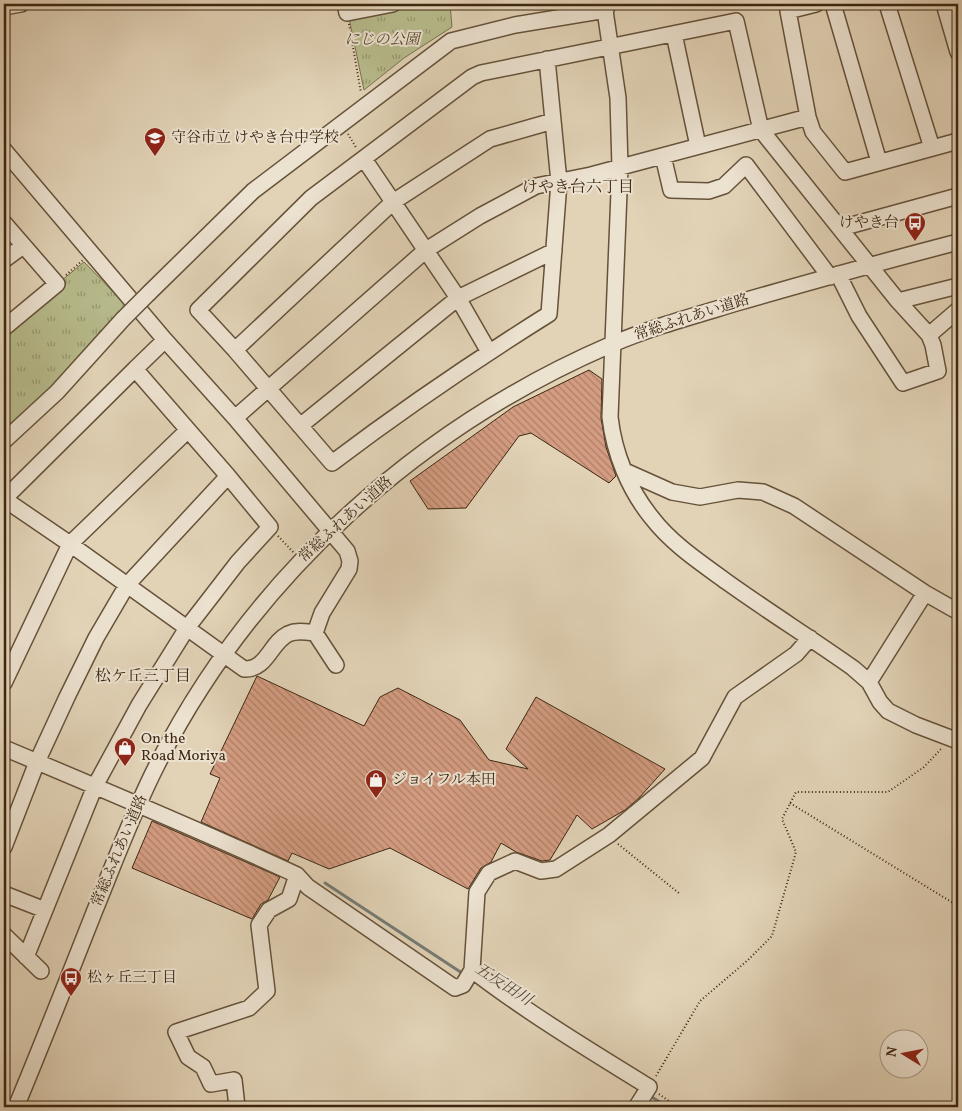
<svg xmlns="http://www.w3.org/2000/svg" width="962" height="1111" font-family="Vollkorn,'Noto Serif JP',serif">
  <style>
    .grass { fill: url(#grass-tufts); stroke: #7a714e }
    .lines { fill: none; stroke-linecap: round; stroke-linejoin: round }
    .stream { stroke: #757c76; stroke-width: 3 }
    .building { fill: url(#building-back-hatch); stroke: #3d2711 }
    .minor-casing { stroke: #66523a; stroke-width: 18 }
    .path { stroke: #3d2711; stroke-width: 2; stroke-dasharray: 1 2.5; stroke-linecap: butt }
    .minor { stroke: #ece2d0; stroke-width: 15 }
    .minor-bridge-casing { stroke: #66523a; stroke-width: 18; stroke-linecap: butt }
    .minor-bridge { stroke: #ece2d0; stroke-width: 15 }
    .labels { text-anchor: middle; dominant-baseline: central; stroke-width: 4; stroke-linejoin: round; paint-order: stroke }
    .park-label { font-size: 15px; font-style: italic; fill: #55452a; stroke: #ece2d0 }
    .poi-label { font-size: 15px; fill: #3d2711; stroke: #ece2d0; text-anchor: start }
    .street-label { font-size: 15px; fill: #3d2711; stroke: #ece2d0 }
    .neighbourhood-label { font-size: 16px; fill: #3d2711; stroke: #ece2d0 }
    .water-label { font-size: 16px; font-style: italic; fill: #544a3b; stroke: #ece2d0 }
  </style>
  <defs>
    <pattern id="grass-tufts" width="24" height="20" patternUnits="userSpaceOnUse" patternTransform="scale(1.25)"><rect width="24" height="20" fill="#b7bb8c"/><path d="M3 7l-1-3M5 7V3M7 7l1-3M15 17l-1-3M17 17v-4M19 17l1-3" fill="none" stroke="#969871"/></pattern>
    <pattern id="building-back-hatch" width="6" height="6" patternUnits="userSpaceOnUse" patternTransform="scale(1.25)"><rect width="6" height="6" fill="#d49c81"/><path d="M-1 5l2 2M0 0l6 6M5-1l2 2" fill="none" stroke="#ad7f68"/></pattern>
  </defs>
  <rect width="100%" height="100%" fill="#e2d3b7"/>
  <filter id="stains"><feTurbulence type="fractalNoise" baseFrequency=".004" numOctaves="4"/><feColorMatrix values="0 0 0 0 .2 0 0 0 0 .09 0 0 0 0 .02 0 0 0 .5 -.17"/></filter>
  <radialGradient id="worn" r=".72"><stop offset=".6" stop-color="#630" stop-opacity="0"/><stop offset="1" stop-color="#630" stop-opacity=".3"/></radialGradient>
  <path class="grass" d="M415 4H450L452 27 404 58 364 90 349 18Z
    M84 262 126 305 57 392 4 441V328Z"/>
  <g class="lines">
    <path class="stream" d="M325 883 465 975
      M650 1096 668 1107"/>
  </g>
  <path class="building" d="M589 370 602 379 601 418 606 447 616 476 609 483 531 433 519 436 466 508 428 509 410 481 513 407Z
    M257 676 364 726 380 697 398 688 460 720 489 760 528 769 506 749 536 697 665 769 639 798 625 810 592 829 577 815 550 860 542 861 516 852 501 843 491 862 481 868 468 889 390 848 329 869 292 853 288 861 201 822 220 778 210 774Z
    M152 821 280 877 268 900 261 904 252 919 132 868Z"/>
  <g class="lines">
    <g class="minor-casing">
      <path id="minor" d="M345 4 347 13 393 4
        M604 4 618 98 620 167 610 417C614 453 629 490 652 518 672 544 701 563 727 582 769 612 812 639 853 668L869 682 880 702 888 711 916 725 958 741
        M816 4 788 11 808 117 813 132 845 172 958 141
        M833 4 879 162
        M887 4 932 148
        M944 4 958 52
        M4 7 21 4
        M674 34 698 146
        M547 59 559 182 549 314C474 361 402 410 332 463L235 350 198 310 311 198 472 77 481 73C566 55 651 39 736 21L761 130 898 301 929 335 958 310
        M4 150 165 340 235 418 347 551 350 561 349 569 322 613 315 633 336 665
        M663 156 671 190 709 191 724 186 746 165 830 277
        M364 159 458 298 489 352
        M4 223 57 284 4 328
        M841 228 958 196
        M4 260 23 246
        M838 274 859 316 903 383 938 371 933 345 929 335
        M149 293 253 191 451 41 515 25 606 10
        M898 301 958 286
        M235 350 393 202 490 139 553 121
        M235 418 426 250 480 216 536 186 591 175 808 117
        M300 426 458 298 554 251
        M4 441 57 392 123 319
        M625 471 672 492 700 497 738 490 763 492 794 506 925 593 955 610 958 607
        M4 499 70 544 244 669C267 670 270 643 288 634 297 630 306 632 315 633
        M4 499 135 369
        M869 682 925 593
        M4 683 70 544 188 430
        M4 748C102 789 200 830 297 875L308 887 455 988 463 985 472 970C528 1013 589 1050 649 1087L637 1106 639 1107
        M4 847 37 762 67 697 96 638 127 585 228 476
        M4 894 45 910
        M4 935 41 971
        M26 957 95 786 139 705 187 628 238 562 270 527 228 476 135 369 165 340
        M472 970 477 892 489 873 515 861 541 871 556 869 609 835 702 758 735 697 796 654 810 638
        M16 1107C43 1042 69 976 95 910 115 861 133 812 157 765 252 577 418 428 610 345 652 327 697 315 740 302 813 281 885 261 958 242
        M237 1107 234 1080 211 1084 203 1067 188 1057 176 1032 249 1008 267 991 259 925 269 910 289 899 297 875"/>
    </g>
    <path class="path" d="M616 7 634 4
      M349 24 361 93
      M348 134 357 149
      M66 275 83 260
      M278 536 294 553
      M953 727 954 719 958 717
      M790 803 958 906
      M618 844 680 894
      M656 1076 700 1001 748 960 772 936 796 852 782 819 796 792H888L924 767 942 748
      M659 1094 677 1107"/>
    <use href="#minor" class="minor"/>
    <g class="minor-bridge-casing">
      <path id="minor-bridge" d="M123 319 149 293"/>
    </g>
    <use href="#minor-bridge" class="minor-bridge"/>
  </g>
  <defs>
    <g id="school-pin" transform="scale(1.125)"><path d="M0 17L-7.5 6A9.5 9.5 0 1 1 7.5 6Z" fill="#8f2418" stroke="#ece2d0"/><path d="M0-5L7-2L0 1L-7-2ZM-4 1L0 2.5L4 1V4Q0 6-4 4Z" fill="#fff"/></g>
    <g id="bus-pin" transform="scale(1.125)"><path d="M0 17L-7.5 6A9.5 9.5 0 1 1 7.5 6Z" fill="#8f2418" stroke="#ece2d0"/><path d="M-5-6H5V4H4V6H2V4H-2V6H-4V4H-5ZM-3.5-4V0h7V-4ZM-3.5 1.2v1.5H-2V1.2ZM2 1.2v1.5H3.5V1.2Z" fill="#fff"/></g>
    <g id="shop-pin" transform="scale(1.125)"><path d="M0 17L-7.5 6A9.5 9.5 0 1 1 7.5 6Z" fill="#8f2418" stroke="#ece2d0"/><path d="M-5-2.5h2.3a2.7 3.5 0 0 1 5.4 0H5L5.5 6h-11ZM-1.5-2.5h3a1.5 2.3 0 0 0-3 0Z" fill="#fff"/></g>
  </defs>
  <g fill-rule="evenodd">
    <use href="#school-pin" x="155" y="138"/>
    <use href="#bus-pin" x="915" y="223"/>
    <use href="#shop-pin" x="125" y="748"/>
    <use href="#shop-pin" x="376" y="780"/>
    <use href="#bus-pin" x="71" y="978"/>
  </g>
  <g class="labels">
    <g class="park-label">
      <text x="382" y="40">にじの公園</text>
    </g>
    <g class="poi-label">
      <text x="171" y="138">守谷市立 けやき台中学校</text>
      <text x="899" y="223" text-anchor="end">けやき台</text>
      <text x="141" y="739">On the<tspan x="141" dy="17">Road Moriya</tspan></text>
      <text x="392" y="780">ジョイフル本田</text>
      <text x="87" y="978">松ヶ丘三丁目</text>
    </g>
    <g class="street-label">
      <text transform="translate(692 318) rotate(-18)">常総ふれあい道路</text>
      <text transform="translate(346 520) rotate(-42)">常総ふれあい道路</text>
      <text transform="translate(120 851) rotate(-67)">常総ふれあい道路</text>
    </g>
    <g class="neighbourhood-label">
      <text x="578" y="188">けやき台六丁目</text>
      <text x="143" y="677">松ケ丘三丁目</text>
    </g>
    <g class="water-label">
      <text transform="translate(503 985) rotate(33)">五反田川</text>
    </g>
  </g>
  <rect width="962" height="1111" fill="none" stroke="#e2d3b7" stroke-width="20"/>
  <rect x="5" y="5" width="952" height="1101" fill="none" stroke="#3d2711" stroke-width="2.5"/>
  <rect x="10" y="10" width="942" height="1091" fill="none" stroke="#3d2711"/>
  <g transform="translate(904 1054) rotate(280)"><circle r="24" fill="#ece2d0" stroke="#a69784"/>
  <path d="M0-4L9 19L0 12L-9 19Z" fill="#8f2418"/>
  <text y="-8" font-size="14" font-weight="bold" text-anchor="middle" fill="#3d2711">N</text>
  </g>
  <rect width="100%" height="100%" filter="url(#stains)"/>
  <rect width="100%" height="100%" fill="url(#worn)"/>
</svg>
